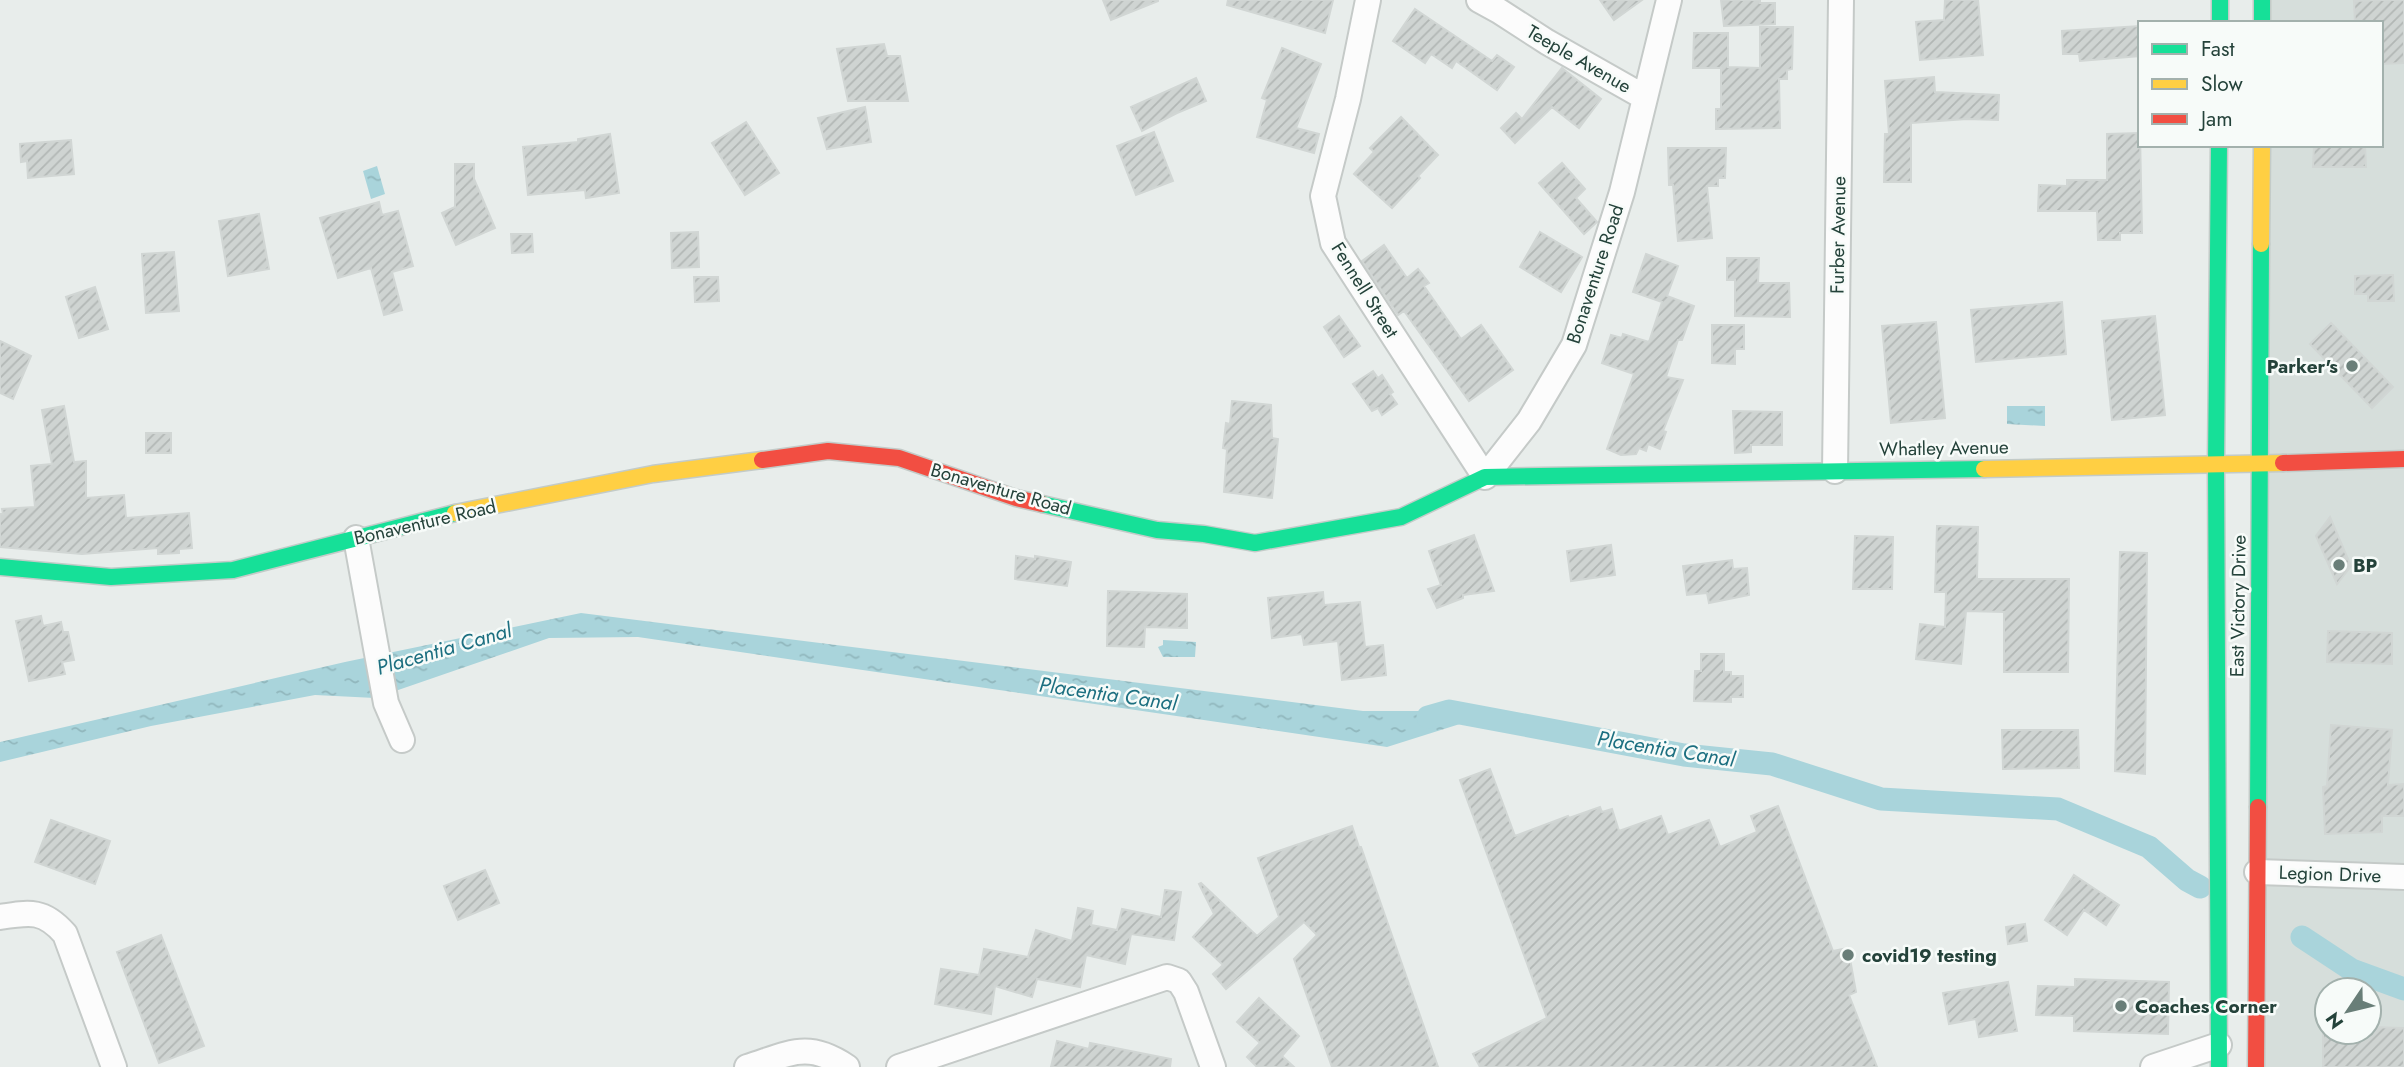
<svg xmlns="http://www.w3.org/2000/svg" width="2404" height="1067" font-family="Jost,sans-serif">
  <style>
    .built { fill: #d6dedb; fill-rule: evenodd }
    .water { fill: url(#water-ripples) }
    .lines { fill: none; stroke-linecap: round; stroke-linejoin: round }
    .canal { stroke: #a9d4db; stroke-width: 23 }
    .building { fill: url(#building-hatch); stroke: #d1d6d4; stroke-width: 2 }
    .street-casing { stroke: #c5cac8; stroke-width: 28 }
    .fast-casing { stroke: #c3cbc8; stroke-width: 19 }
    .slow-casing { stroke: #c3cbc8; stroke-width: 19 }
    .jam-casing { stroke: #c3cbc8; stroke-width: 19 }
    .street { stroke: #fcfcfc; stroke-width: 24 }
    .fast { stroke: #16e098; stroke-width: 16 }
    .slow { stroke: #ffcf43; stroke-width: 16 }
    .jam { stroke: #f24e42; stroke-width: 16 }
    .poi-dot { fill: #697e78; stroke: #f7fbf9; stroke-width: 2.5 }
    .labels { text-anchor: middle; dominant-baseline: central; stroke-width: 5; stroke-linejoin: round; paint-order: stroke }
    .street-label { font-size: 19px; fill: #24423a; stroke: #f7fbf9 }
    .poi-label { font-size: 19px; font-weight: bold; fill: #24423a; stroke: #f7fbf9; text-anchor: start }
    .water-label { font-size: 21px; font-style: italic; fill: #1c6f80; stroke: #f7fbf9 }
  </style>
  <defs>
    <pattern id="water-ripples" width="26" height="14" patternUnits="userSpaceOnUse" patternTransform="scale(1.75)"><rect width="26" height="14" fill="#a9d4db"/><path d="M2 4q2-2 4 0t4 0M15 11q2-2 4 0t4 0" fill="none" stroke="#91b7bd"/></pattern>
    <pattern id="building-hatch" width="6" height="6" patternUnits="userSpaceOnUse" patternTransform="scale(1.75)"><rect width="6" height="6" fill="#cfd4d2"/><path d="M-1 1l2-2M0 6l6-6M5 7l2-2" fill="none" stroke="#b2b7b5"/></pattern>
  </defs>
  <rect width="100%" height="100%" fill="#e8edeb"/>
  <path class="built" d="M2269 0H2404V1067H2264L2270 145H2381V23H2269ZM2327 990H2369V1032H2327Z"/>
  <path class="water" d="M377 166 385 194 371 199 363 171Z
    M2007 406H2045V426L2007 424Z
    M581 613 1363 711H1449L1684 755 1463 723 1387 747 638 637 549 638 375 698 315 695 151 726 0 762V742L345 662Z
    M1163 640 1196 642 1195 657H1163L1158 647 1163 645Z"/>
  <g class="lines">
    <path class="canal" d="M1428 717 1449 711 1684 755 1772 764 1881 799 2058 809 2149 847 2187 880 2200 887
      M2302 937 2352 970 2404 989"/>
  </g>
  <path class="building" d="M1103 0H1158V1L1111 20Z
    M1228 0H1333L1325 33 1227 5Z
    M1600 0H1642L1614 20Z
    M1721 0H1760V3H1775V24L1724 26Z
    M1945 0H1978L1983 55 1920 60 1916 22 1944 20Z
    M2381 0H2404V63L2381 64V23H2355L2354 1Z
    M1415 9 1492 61 1497 55 1514 67 1497 90 1456 61 1452 68 1431 54 1425 63 1393 41Z
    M2140 26V56L2080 61 2079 54H2063L2062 31Z
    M1760 27H1793L1792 69 1787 70V79H1779L1780 128 1716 129V109H1721V68H1693L1694 33H1728V67L1760 68Z
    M884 44 887 56H900L908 101H848L837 49Z
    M1282 48 1321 64 1296 128 1319 134 1314 153 1257 137 1267 100 1262 98Z
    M1562 68 1601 99 1579 128 1552 107 1515 143 1501 128 1516 113 1522 119Z
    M1934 77 1935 92 1999 95 1998 120 1967 119 1911 123V182H1884L1885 134H1889L1885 81Z
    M1196 78 1206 101 1177 113 1142 131 1131 107Z
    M865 107 871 142 827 149 818 118Z
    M1401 117 1438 155 1418 176 1420 178 1392 208 1354 174 1374 152 1370 148Z
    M746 122 779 173 745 195 712 143Z
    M1154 132 1173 181 1136 195 1117 146Z
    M2140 133 2142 233H2120V240H2098L2097 211H2038L2039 185 2067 186V180H2107V134Z
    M610 134 619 193 586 198 585 190 528 195 523 147 578 142V139Z
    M71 140 74 174 28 178 27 161 21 162 20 144Z
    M2314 145H2365L2366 167H2313Z
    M1668 148H1726L1725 178H1718V186H1707L1712 238 1678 241 1673 185H1669Z
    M1562 163 1585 189 1576 198 1597 222 1584 234 1539 183Z
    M455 164H474V179L495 228 456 245 442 213 455 207Z
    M379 202 382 215 398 211 413 266 392 272 402 310 384 315 371 268 338 278 320 218Z
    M259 214 269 269 228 276 219 221Z
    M698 232 699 267 672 268 671 233Z
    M1540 232 1582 257 1561 292 1520 267Z
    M511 234H532L533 252 512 253Z
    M1384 245 1407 278 1418 269 1429 283 1424 286 1461 339 1481 325 1513 370 1469 401 1404 311 1398 315 1362 261Z
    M174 252 179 311 146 313 142 254Z
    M1646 254 1678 266 1667 296 1694 306 1682 340H1678L1666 377 1683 380 1663 431 1666 432 1660 449 1648 444 1646 451 1639 448 1636 454 1621 455 1607 449 1634 374 1602 363 1611 335 1622 338 1623 334 1649 342 1662 302 1633 292Z
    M1727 258H1759L1758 283H1789L1790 317 1735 316V280H1727Z
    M2393 275 2394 301H2368V294H2355V276Z
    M694 277H718L719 301 695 302Z
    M95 287 108 329 79 338 66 297Z
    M2062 302 2066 354 1976 362 1971 310Z
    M1339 316 1360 346 1344 357 1324 327Z
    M2155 316 2165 415 2112 420 2102 321Z
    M1936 322 1945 418 1891 423 1882 326Z
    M2331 323 2393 387 2372 408 2310 344Z
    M1712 325H1744V349H1735V364L1712 363Z
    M0 341 31 356 13 399 0 393Z
    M1373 371 1378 378 1382 375 1393 392 1390 394 1397 404 1382 415 1378 408 1372 411 1353 384Z
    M1232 401 1271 405 1272 438 1278 439 1272 498 1224 492 1227 449 1223 448 1226 423 1230 424Z
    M64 406 74 462 86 461V498L124 495 126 518 189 513 192 548 179 549V553L158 554V548L82 554 0 547V514H3L2 509 35 507 31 466 52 464 42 410Z
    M1733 411 1782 412V445H1751V452L1735 453Z
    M146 433H171V453H146Z
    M2330 517 2351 566 2337 584 2316 536Z
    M1937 526 1978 527 1977 579H2069L2068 672H2004V612L1966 611 1961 664 1916 659 1920 624 1945 627 1946 592H1935Z
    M1474 535 1494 591 1463 595V598L1437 608 1428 589 1441 585 1429 551Z
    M1855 536 1893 537 1892 589H1853Z
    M1611 545 1615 575 1571 581 1567 551Z
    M2120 552 2147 553 2145 774 2115 771Z
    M1016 556 1035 559V556L1071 562 1067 586 1015 579Z
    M1732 560 1733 569 1747 568 1749 595 1709 603 1707 593 1687 595 1683 566Z
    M1108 591 1187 594V628L1145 627 1144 647 1107 646Z
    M1323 592 1324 605 1360 602 1365 647 1383 645 1386 675 1342 680 1338 641 1304 645 1302 634 1272 638 1268 598Z
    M41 616 43 626 61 622 63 632H68L74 660 62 662 65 674 29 681 16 621Z
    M2328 631 2392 633V664L2327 662Z
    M1701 654H1724V672H1731V676H1743V697H1731V702L1694 701 1695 671H1701Z
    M2331 725 2392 730 2388 785 2404 784V816H2382V832L2325 834 2323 787 2327 786Z
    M2002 730H2078L2079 768 2003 769Z
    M1490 769 1515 836 1568 816 1569 818 1600 807 1602 812 1612 809 1619 831 1661 816 1668 835 1709 820 1720 847 1757 832 1751 816 1778 806 1833 951 1848 948 1856 992 1849 995 1877 1067H1480L1473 1054 1547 1018 1460 780Z
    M51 820 110 841 95 884 35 862Z
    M1352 826 1359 847H1361L1438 1067H1332L1294 959 1317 935 1304 922 1226 989 1213 974 1223 965 1193 937 1214 914 1199 884 1201 883 1257 936 1279 917 1258 858Z
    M485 870 499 903 458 920 444 886Z
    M2074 875 2119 905 2106 925 2084 910 2067 935 2045 920Z
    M1165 890 1181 892 1174 940 1131 934 1125 964 1086 955 1080 987 1037 979 1032 997 995 986 991 1014 935 1004 941 969 979 975 984 949 1028 957 1036 930 1072 941 1078 908 1093 911 1091 925 1117 930 1122 909 1161 917Z
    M2025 924 2027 941 2008 944 2006 927Z
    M161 935 204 1046 159 1063 117 952Z
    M2075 979 2169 982 2168 1034 2074 1031V1016L2036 1015 2038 986 2075 987Z
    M2008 982 2017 1031 1979 1037 1976 1019 1949 1024 1943 993Z
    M1259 998 1299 1036 1282 1056 1294 1067H1257L1247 1057 1260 1043 1237 1022Z
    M2369 1027 2404 1028V1067H2323V1032H2369Z
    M1057 1041 1089 1049 1090 1043 1171 1059 1170 1067H1051Z"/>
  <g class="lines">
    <g class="street-casing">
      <path id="street" d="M1368 0 1348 99 1323 196 1333 243 1485 477 1529 421 1574 345 1622 192 1669 0
        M1479 0 1499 11 1547 42 1644 97
        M1835 471 1841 0
        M356 538 386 703 402 740
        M2257 872 2404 877
        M0 917C31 912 44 910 65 934L114 1067
        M747 1067C789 1054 807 1040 847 1067
        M899 1067 1167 977 1179 981 1186 992 1213 1067
        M2153 1067 2219 1045"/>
    </g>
    <g class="fast-casing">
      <path id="fast" d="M2220 0V23
        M2262 0V23
        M2219 145 2216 465 2219 1067
        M1042 504 1157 530 1204 534 1255 543 1401 517 1485 477 1984 469
        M0 567 111 577 233 570 455 513
        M2258 807 2261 244"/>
    </g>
    <g class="slow-casing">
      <path id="slow" d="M2261 244 2262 145
        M1984 469 2283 463
        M455 513 653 474 762 460"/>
    </g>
    <g class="jam-casing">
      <path id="jam" d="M762 460 828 451 899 458 1016 498 1042 504
        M2283 463 2404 459
        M2256 1067 2258 807"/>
    </g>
    <use href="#street" class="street"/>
    <use href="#fast" class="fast"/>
    <use href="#slow" class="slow"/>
    <use href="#jam" class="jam"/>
  </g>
  <g class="poi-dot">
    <circle cx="2352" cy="366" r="7"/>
    <circle cx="2339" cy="565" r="7"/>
    <circle cx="1848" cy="955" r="7"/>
    <circle cx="2121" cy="1006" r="7"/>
  </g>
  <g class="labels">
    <g class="street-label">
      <text transform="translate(1579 59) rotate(30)">Teeple Avenue</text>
      <text transform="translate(1838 235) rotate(-89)">Furber Avenue</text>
      <text transform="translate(1595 274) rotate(-72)">Bonaventure Road</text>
      <text transform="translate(1365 290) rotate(58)">Fennell Street</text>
      <text transform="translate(1944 448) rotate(-1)">Whatley Avenue</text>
      <text transform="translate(1001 489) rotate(16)">Bonaventure Road</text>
      <text transform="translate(425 522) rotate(-13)">Bonaventure Road</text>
      <text transform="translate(2238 606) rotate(-89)">East Victory Drive</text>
      <text transform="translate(2330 874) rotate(2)">Legion Drive</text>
    </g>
    <g class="poi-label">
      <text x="2338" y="366" text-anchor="end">Parker's</text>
      <text x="2353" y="565">BP</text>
      <text x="1862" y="955">covid19 testing</text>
      <text x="2135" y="1006">Coaches Corner</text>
    </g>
    <g class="water-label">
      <text transform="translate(444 649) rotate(-16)">Placentia Canal</text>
      <text transform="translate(1108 694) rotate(8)">Placentia Canal</text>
      <text transform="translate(1666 749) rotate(9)">Placentia Canal</text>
    </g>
  </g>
  <rect x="2138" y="21" width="245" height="126" fill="#f7fbf9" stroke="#a3b1ad" stroke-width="2"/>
  <rect x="2152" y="44" width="35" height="10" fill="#16e098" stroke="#a3b1ad" stroke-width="2"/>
  <text x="2201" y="56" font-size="21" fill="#24423a">Fast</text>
  <rect x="2152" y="79" width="35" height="10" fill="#ffcf43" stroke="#a3b1ad" stroke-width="2"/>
  <text x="2201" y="91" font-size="21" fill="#24423a">Slow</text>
  <rect x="2152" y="114" width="35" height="10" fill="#f24e42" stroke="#a3b1ad" stroke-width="2"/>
  <text x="2201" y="126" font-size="21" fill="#24423a">Jam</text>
  <g transform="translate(2348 1011) rotate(235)"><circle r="33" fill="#f7fbf9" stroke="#a3b1ad" stroke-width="2"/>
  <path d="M0-5L12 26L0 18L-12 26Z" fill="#697e78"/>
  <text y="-10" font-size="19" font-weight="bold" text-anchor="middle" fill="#24423a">N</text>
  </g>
</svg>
